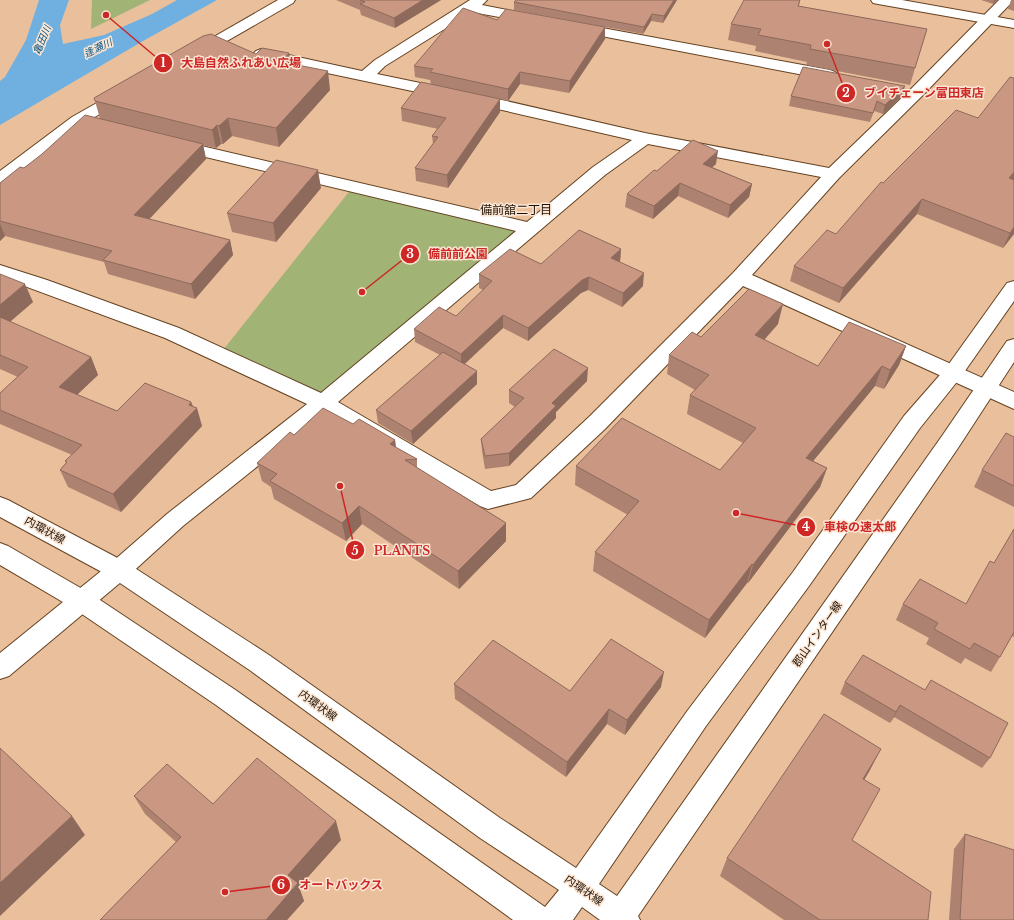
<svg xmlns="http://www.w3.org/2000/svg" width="1014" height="920" font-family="'Libre Baskerville','Noto Sans JP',serif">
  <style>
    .green { fill: #a1b476 }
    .water { fill: #6fb0e0 }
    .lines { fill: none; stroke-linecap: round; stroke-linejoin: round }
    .street-casing { stroke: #654221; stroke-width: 2 }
    .secondary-casing { stroke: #654221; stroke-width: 2 }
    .street { fill: #fff; fill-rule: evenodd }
    .secondary { fill: #fff; fill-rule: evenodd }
    .wall { fill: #ae8270 }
    .shaded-wall { fill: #8d6a5b }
    .building { fill: #ca9782; stroke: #8d6a5b }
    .labels { text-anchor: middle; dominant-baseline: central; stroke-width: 3; stroke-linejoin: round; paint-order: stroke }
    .far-water-label { font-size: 10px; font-style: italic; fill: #0a5886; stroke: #fbe5d3 }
    .street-label { font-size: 11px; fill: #1e1004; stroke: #fbe5d3 }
    .neighbourhood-label { font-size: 12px; fill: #1e1004; stroke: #fbe5d3 }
    .leader { fill: none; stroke: #cd2726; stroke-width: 1.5 }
    .callout-dot { fill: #cd2726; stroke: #fbe5d3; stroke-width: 1.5 }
    .mark-label { font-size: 12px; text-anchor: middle; font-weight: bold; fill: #fff }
    .callout-label { font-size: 12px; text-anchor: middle; font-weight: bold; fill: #cd2726; stroke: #fbe5d3; stroke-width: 3; stroke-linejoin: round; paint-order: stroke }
  </style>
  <rect width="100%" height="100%" fill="#eac09c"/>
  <path class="green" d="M92 0H150L91 29Z
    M352 188 531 229 323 403 219 355Z"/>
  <path class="water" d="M39 0H69L60 25 63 44 104 35 152 14 177 0H217L143 41 0 125V81L5 77 26 40Z"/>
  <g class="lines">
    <g class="street-casing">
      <path id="street" d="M278 0H295L293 3 201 56 196 58 191 56 188 53 191 50Z
        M470 0H487L482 5 537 16 539 19 537 22 532 23 472 12 385 66 377 74 502 100 645 133 829 168 911 89 999 0H1014L923 95 839 178 752 275 1014 392V409L743 286 605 429 531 498 488 509 480 506 324 413 183 526 127 577 9 676 0 679V653L111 563 167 514 307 404 165 338 0 277V265L47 280 179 328 321 393 516 231 176 150 170 149 168 145 170 141 176 140 527 222 593 167 632 140 502 110 261 59 256 57 253 54 256 51 261 49 362 71 375 60ZM648 144 821 177 733 273 589 417 516 485 491 491 338 402 605 175Z
        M575 23 830 70 835 72 838 75 835 78 830 80 570 30 568 27 570 24Z
        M124 89 130 91 132 94 130 97 84 123 6 183 0 184V171L72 117 118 91Z"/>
    </g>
    <g class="secondary-casing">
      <path id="secondary" d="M871 0H902L1014 20V28L878 4 873 3Z
        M1014 281V301L960 378 920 428 809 586 706 726 599 884 617 896 942 436 1007 341 1014 339V362L958 448 638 916 640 920H600L582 907 573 920H513L216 705 73 608 0 565V543L8 546 91 594 234 689 545 907 559 890 480 838 251 671 111 577 0 517V497L8 500 127 563 269 655 500 818 576 868 688 710 793 572 904 416 946 368 1007 283Z"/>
    </g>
    <use href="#street" class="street"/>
    <use href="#secondary" class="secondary"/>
  </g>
  <path class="wall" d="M336 0H441L395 28 361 15 360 10Z
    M516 0H677L663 23 651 21 643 34 514 10V2Z
    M800 0 799 6 927 29 910 85 806 65 807 62 755 51 756 46 728 40 731 24Z
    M981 0H997L993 4Z
    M1011 0H1014V11L1008 9Z
    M497 20 605 39 569 93 520 84 508 101 500 99V112L448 188 416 181 415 168 433 144 432 136 438 129 402 121 401 108 431 84 430 80 415 77 414 66Z
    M289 53 291 64 330 90 279 147 232 136 223 144H221L216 148 203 145 206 159 149 219 230 240 233 255 195 299 108 274 104 262 5 236 0 241V183L100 119 95 101 256 54Z
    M791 96H902L883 114 874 111 870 122 789 106Z
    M716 164 712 167 752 184 749 197 728 218 678 196 653 219 625 207 627 194 657 171Z
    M883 183 1014 234 1003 248 917 214 839 303 790 281 794 266 836 234Z
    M321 188 276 242 232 232 227 213Z
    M621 249 620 262 643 286 622 307 588 290 581 293 528 341 503 328 465 364 477 384 413 444 378 423 376 410 440 355 415 342 414 329 456 316 483 290 479 288V274L541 264Z
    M0 274 33 302 10 322 91 357 98 375 77 395 117 411 191 402 193 406 202 426 121 512 68 487 60 470 66 463 65 461 72 455 0 424V393L18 377 0 369Z
    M778 324 764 340 818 366 906 346 899 365 884 389 875 386 813 461 827 468 820 487 748 583H747L705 638 593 571 595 552 628 515 575 485 576 466 720 470 743 443 687 414 690 395 695 390 667 374 669 355 701 337Z
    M587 381 556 412V418L509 466 485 469 482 451 481 439 515 407 509 403V390Z
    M353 424 395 440 396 448 417 459V468L506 523V541L459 589 362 524 346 541 274 499 271 487 262 481 257 463 294 435Z
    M1014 437V507L974 487 982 470Z
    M1014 529V637L1012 636 1000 657 991 672 965 658 961 664 926 644 929 638 896 620 903 604H966L994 563Z
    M845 682 925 690 990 758 982 768 894 717 890 723 840 694Z
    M454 684 570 691 661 687 625 735 607 724 566 777 455 699Z
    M870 770 864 779 852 840 928 920H784L720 876 727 858Z
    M134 796 213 804 341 840 299 887 304 901 287 920H100L176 842 145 814Z
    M965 834 1014 920H949L954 849Z"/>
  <path class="shaded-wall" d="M423 0H441L395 28 394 18Z
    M674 0H677L663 23 664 16Z
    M994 0H997L993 4Z
    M652 14 651 21 643 34 644 27Z
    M605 27V39L569 93 570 81Z
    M289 53 292 72 282 62Z
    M328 71 330 90 279 147 276 128Z
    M520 72V84L508 101V89Z
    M905 86 902 96 883 114 885 105Z
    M500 99V112L448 188 447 175Z
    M228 118 232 136 223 144 219 126Z
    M217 125 221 144 216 148 212 130Z
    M203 144 206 159 139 230 134 215Z
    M718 151 716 164 701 177 703 164Z
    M318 170 321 188 276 242 273 223Z
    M1014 172V180L1009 178Z
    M680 183 678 196 653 219 654 206Z
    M752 184 749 197 728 218 730 205Z
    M922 199 917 214 839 303 843 288Z
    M0 224 5 236 0 241Z
    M1014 227V234L1003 248 1010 233Z
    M230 240 233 255 195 299 191 284Z
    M621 249 620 262 611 258Z
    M644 273 643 286 622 307 623 293Z
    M589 277 588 290 581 293 528 341V328L582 280Z
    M25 284 33 302 0 330V305Z
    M783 304 778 324 751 355 755 335Z
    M503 315V328L461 367V354Z
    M906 346 899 365 884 389 890 370Z
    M91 357 98 375 66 405 59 387Z
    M882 366 875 386 800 477 806 458Z
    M588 368 587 381 556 412V418L509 466V453L552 403Z
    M477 371V384L413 444 411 431Z
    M191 402 194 411 197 408 202 426 121 512 113 494Z
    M395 440 397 458 390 444Z
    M827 468 820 487 748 583 753 565Z
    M359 506 362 524 346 541 342 523Z
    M506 523V541L459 589 458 571Z
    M752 564 747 583 705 638 709 620Z
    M664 672 661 687 625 735 627 720Z
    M900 705 894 717 890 723 896 712Z
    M609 709 607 724 566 777 567 762Z
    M881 749 870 770 853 799 863 779Z
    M72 816 85 835 0 916V883Z
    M336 821 341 840 299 887 304 901 287 920H266L288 875Z"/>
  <path class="building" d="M360 0H423L394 18 360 4 365 2Z
    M516 0H674L664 16 652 14 644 27 514 2Z
    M744 0H800L798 6 927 29 915 68 810 49 811 45 758 35 761 29 731 24Z
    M463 8 497 20 506 9 605 27 570 81 520 72 508 89 430 72 433 69 414 66Z
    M211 34 256 54 262 48 289 53 282 62 328 71 276 128 228 118 219 126 217 125 212 130 95 101 94 98 203 36Z
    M803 67 905 86 885 105 877 101 873 113 791 96Z
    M1010 77 1014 78V172L1009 178 1014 180V227L1010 233 922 199 843 288 794 266 827 230 836 234 881 182 883 183 956 110 978 118Z
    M421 82 500 99 447 175 415 168 438 137 432 136 446 118 401 108Z
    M85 115 203 144 134 215 230 240 191 284 103 260 112 251 0 221V183L20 167 24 168 42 154Z
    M693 140 718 151 703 164 752 184 730 205 680 183 654 206 627 194 654 170 657 171Z
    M276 160 318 170 273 223 227 213Z
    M579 230 621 249 611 258 644 273 623 293 589 277 582 280 528 328 503 315 461 354 414 329 439 307 456 316 492 281 479 274 510 249 541 264Z
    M0 274 25 284 0 305Z
    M749 289 783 304 755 335 818 366 849 322 906 346 890 370 882 366 806 458 827 468 753 565 752 564 709 620 595 552 639 501 576 466 622 418 720 470 756 428 690 395 709 375 669 355 692 332 701 337Z
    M0 317 91 357 59 387 117 411 145 383 191 402 189 405 197 408 113 494 60 470 67 462 65 461 82 445 0 410V393L28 367 0 355Z
    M554 349 588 368 552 403 556 406 509 453 485 456 481 439 524 398 509 390Z
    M443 352 477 371 411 431 376 410Z
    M323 408 353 424 359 419 395 440 390 444 417 459 405 460 506 523 458 571 359 506 342 523 270 481 277 474 257 463 290 432 294 435Z
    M1006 433 1014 437V486L982 470Z
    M1014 529V632L1000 657 974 643 970 649 934 629 938 623 903 604 920 579 966 604 990 561 994 563Z
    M611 639 664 672 627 720 609 709 567 762 454 684 493 640 570 691Z
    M863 655 925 690 931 680 1008 723 990 758 900 705 896 712 845 682Z
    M824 714 881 749 863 779 880 789 852 840 931 892 928 920H820L727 858Z
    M0 748 72 816 0 883Z
    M257 758 336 821 288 875 298 883 266 920H100L181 837 134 796 167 764 213 804Z
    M965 834 1014 850V920H962L960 919Z"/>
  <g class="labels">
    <g class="far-water-label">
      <text transform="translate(42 40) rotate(-67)">亀田川</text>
      <text transform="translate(98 48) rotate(-26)">逢瀬川</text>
    </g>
    <g class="street-label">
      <text transform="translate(45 530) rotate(29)">内環状線</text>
      <text transform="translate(817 634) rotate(-55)">郡山インター線</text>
      <text transform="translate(318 705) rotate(36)">内環状線</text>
      <text transform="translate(584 890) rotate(35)">内環状線</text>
    </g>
    <g class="neighbourhood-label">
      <text x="516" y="209">備前舘二丁目</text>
    </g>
  </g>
  <path class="leader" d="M106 15L163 63M827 44L846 93M362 292L410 254M736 513L806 527M340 486L355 550M225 892L281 885"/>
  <g class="callout-dot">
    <circle cx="106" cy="15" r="4"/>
    <circle cx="827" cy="44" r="4"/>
    <circle cx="362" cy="292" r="4"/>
    <circle cx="736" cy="513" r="4"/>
    <circle cx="340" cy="486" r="4"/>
    <circle cx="225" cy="892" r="4"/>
    <circle cx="163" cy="63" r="10"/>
    <circle cx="846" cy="93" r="10"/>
    <circle cx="410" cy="254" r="10"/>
    <circle cx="806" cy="527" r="10"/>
    <circle cx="355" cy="550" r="10"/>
    <circle cx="281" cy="885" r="10"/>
  </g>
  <g class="mark-label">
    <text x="163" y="67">1</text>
    <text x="846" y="97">2</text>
    <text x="410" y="258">3</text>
    <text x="806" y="531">4</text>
    <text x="355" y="555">5</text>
    <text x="281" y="889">6</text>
  </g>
  <g class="callout-label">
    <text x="241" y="67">大島自然ふれあい広場</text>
    <text x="924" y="97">ブイチェーン富田東店</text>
    <text x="458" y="258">備前前公園</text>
    <text x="860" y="531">車検の速太郎</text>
    <text x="402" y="555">PLANTS</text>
    <text x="341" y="889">オートバックス</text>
  </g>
</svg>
